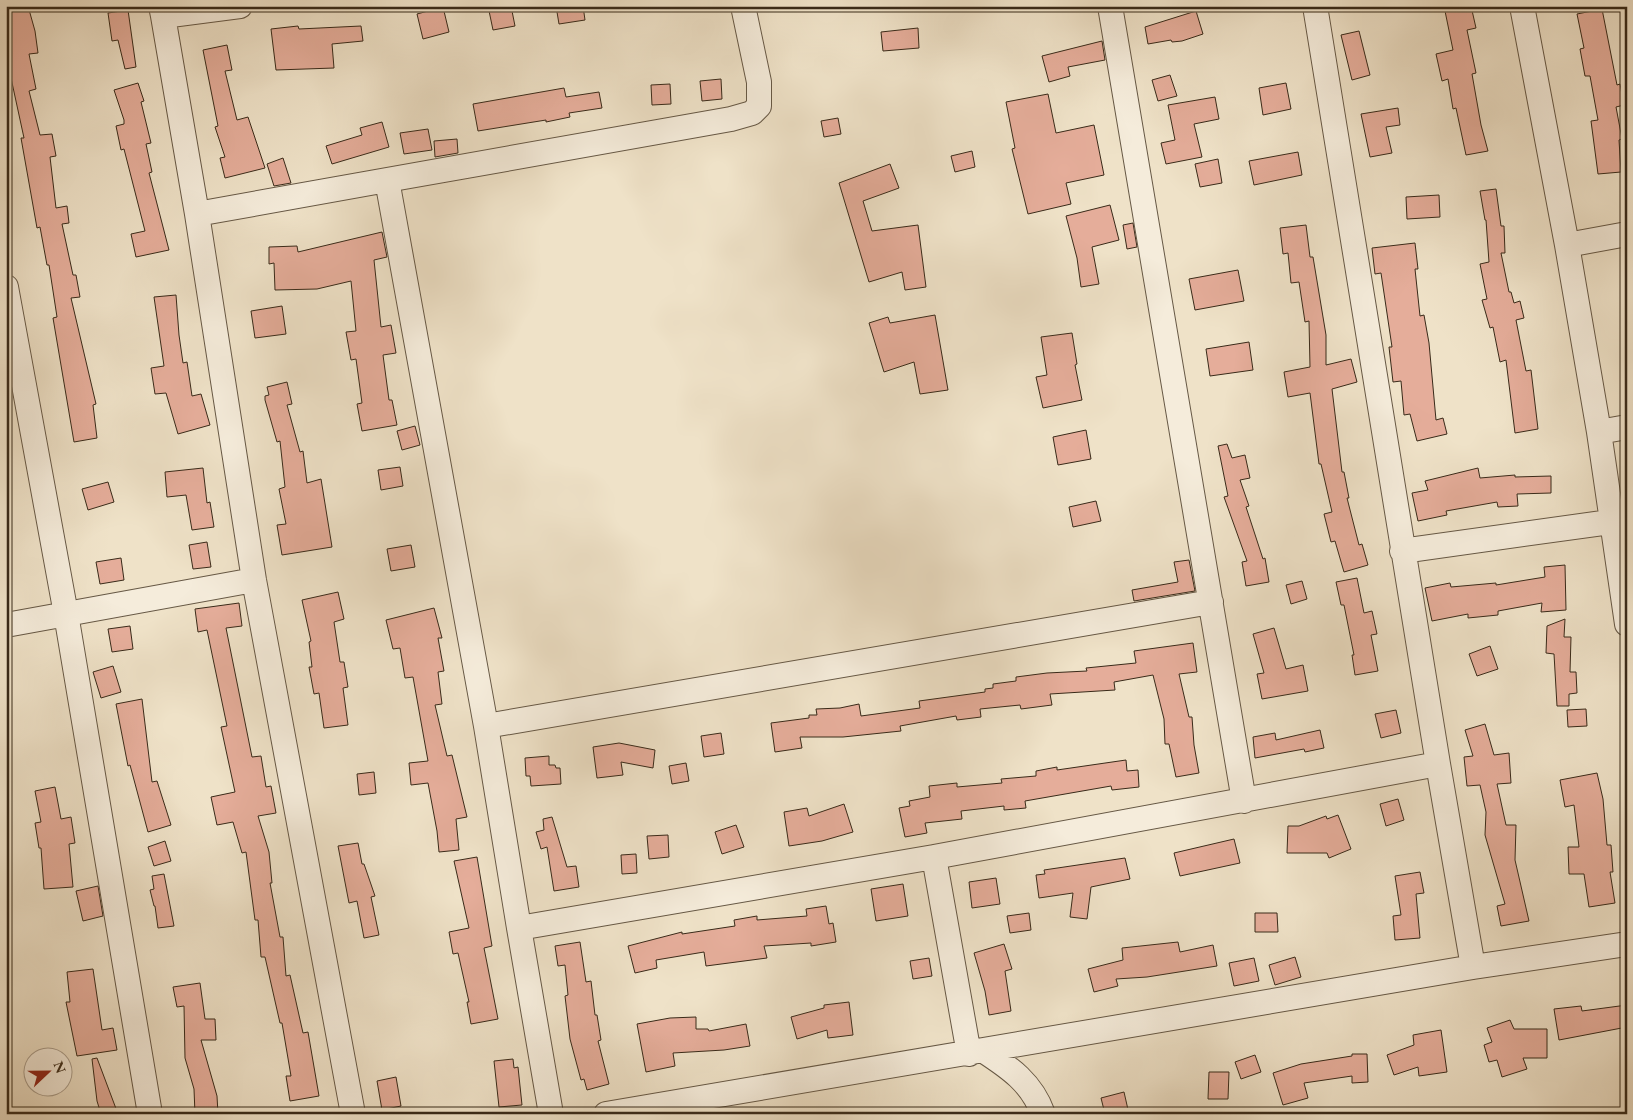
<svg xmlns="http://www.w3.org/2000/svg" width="1633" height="1120" font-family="'EB Garamond',serif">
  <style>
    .building { fill: #e5ad9a; stroke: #392a19 }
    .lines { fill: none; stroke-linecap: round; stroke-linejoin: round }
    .minor-casing { stroke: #665845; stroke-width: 26 }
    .minor { stroke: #f5ecdb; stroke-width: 24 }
  </style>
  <rect width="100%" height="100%" fill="#efe2c8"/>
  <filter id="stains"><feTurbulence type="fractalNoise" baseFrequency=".004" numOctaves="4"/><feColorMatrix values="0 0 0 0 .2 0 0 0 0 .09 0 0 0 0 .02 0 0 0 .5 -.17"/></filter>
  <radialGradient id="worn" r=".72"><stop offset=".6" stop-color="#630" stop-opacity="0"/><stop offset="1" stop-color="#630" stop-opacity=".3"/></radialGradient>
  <path class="building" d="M6 6H28L35 31 38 53 29 54 36 89 29 91 40 135 52 134 56 156 50 157 56 208 67 206 69 223 62 224 73 275H76L80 297 71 298 96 404 93 405 97 438 74 442 53 318 57 317 49 265H47L40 227 37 228 21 138H24L6 55Z
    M488 6H511L515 26 493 30Z
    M556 6H583L585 20 559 24Z
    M1469 6H1471L1476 28 1467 30 1476 73 1472 74 1481 125 1488 151 1466 155 1456 108 1453 109 1448 79 1442 81 1436 54 1453 50 1445 11Z
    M443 7 449 32 423 39 417 14Z
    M1602 9 1617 85 1620 84 1624 105 1616 107 1622 139 1619 140 1621 172 1598 174 1591 121 1598 120 1590 76H1585L1580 49 1584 48 1577 14Z
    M128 10 136 67 125 69 118 40 112 41 108 13Z
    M1196 11 1203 34 1182 41 1172 42 1171 40 1148 44 1145 27Z
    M298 26 299 29 361 26 363 41 332 44 334 68 276 70 271 29Z
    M918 28 919 48 883 51 881 32Z
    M1359 31 1370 75 1352 80 1341 35Z
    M1102 41 1105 60 1068 67 1070 76 1049 82 1042 56Z
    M227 45 232 70 225 71 237 120 248 117 265 168 225 178 220 158 225 157 215 127 218 126 203 50Z
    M1170 75 1177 96 1158 101 1152 80Z
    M721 79 722 99 702 101 700 81Z
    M138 83 144 101 141 102 151 143 146 144 152 172 149 173 169 250 136 257 131 234 145 231 124 149 121 150 116 126 124 124V120L114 90Z
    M1286 83 1291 109 1263 115 1259 88Z
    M670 84 671 104 652 105 651 85Z
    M564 88 566 97 599 92 602 108 569 113 570 117 546 122V120L478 131 473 104Z
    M1048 94 1056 133 1094 125 1104 175 1066 183 1071 204 1028 214 1012 149 1015 148 1006 102Z
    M1215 97 1219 119 1194 124 1202 157 1166 164 1161 143 1175 140 1168 105Z
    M1398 108 1400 125 1386 127 1392 153 1370 157 1361 114Z
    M838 118 841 134 824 137 821 121Z
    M382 122 389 147 332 164 326 146 362 135 360 128Z
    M428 129 432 150 404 154 400 133Z
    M457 139 458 153 435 157 434 141Z
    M972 151 975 167 955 172 951 156Z
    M1298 152 1302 175 1254 185 1249 161Z
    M283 158 291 183 274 186 267 164Z
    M1218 159 1222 183 1200 187 1195 164Z
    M890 164 899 188 863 201 872 231 918 225 926 287 905 290 902 272 869 282 839 183Z
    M1496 189 1501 226H1504L1505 253H1501L1509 292H1511L1514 303 1520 301 1524 318 1516 320 1526 371 1531 370 1538 429 1515 433 1506 360 1500 362 1493 327 1490 328 1482 300 1487 299 1480 264 1489 262 1486 220H1485L1480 191Z
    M1439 195 1440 217 1407 219 1406 197Z
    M1110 205 1119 240 1092 247 1099 284 1081 287 1077 258 1066 216Z
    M1133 223 1137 247 1127 249 1123 225Z
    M1306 225 1310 257H1313L1326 335V365L1351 359 1357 382 1332 389 1342 472H1344L1349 498H1347L1359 545 1362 544 1368 565 1344 572 1335 541 1331 542 1324 514 1332 512 1321 464H1319L1310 393 1288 397 1284 372 1310 367 1309 321 1305 322 1299 282 1291 283 1288 253 1283 254 1280 228Z
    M382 232 387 257 374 260 381 327 391 325 396 353 383 355 389 400H392L397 425 362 431 357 404 362 403 356 359 351 360 346 332 356 331 351 281 317 289 275 290 274 263 269 264V247L297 246 298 252Z
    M1415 243 1418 269H1415L1420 316 1424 315 1429 343 1436 420 1443 418 1447 434 1417 441 1410 414 1404 415 1401 381 1393 382 1389 347H1392L1381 273 1375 274 1372 248Z
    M1238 270 1244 301 1195 310 1189 279Z
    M176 295 179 335 183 363 187 362 192 396 201 394 210 425 178 434 166 393 155 394 151 368 164 366 154 297Z
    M282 306 286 334 255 338 251 311Z
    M935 315 948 390 920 394 914 362 884 372 869 323 888 317 890 323Z
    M1072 333 1077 364 1075 365 1082 400 1043 408 1036 377 1047 375 1041 337Z
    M1249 342 1253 370 1210 376 1206 349Z
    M287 382 292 404 287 405 300 452 303 451 307 483 321 479 332 547 282 555 277 525 286 524 279 489 285 487 280 441 277 442 265 400V396L269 395 267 387Z
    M415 426 420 445 402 450 397 431Z
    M1086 430 1091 459 1058 465 1053 437Z
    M1227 444 1232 458 1245 455 1250 478 1240 480 1249 506 1246 507 1263 559 1265 558 1269 582 1246 586 1242 562 1247 561 1224 497 1228 496 1218 446Z
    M400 467 403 486 381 490 378 470Z
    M203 468 207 503 210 502 214 527 192 530 186 495 167 497 165 472Z
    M1478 468 1480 478 1515 475V477L1551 476V493L1517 494 1518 506 1498 507 1497 502 1446 511 1447 515 1418 521 1412 493 1428 490 1425 481Z
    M108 482 114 502 88 510 82 489Z
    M1096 501 1101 521 1073 527 1069 507Z
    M207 542 211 567 193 569 189 545Z
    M411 545 415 567 391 571 387 549Z
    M121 558 124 580 100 584 96 562Z
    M1189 560 1195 591 1134 601 1132 590 1178 582 1174 562Z
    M1565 565 1566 610 1541 612 1542 603 1498 611V615L1468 618V614L1432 621 1425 588 1450 583 1451 587 1496 583V585L1545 577 1544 567Z
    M1357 578 1364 613 1372 611 1377 634 1371 635 1378 671 1355 675 1352 655H1354L1344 605H1341L1336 582Z
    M1302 581 1307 599 1291 604 1286 585Z
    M338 592 344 619 334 622 340 662H344L348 687 343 688 348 725 324 728 319 693 314 694 309 667H312L309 642 311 641 302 600Z
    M239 603 242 626 226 628 252 757 261 756 266 787 271 786 276 813 258 816 269 852 272 883H270L280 937H283L286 976 290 975 303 1033 308 1032 319 1096 290 1101 286 1076H291L282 1023H280L265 957H261L258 920H255L246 852 242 853 233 822 217 825 211 797 235 792 221 727 227 726 207 630 198 632 195 609Z
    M434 608 442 638H438L444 671 438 672 442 704 435 705 447 756 452 755 467 817 456 819 459 850 439 852 437 831 428 783 411 785 409 763 428 761 413 677 405 678 400 648 393 649 386 620Z
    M1565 619 1564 637H1571L1570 672H1576L1577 693 1569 694V706H1557L1554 654 1546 653 1547 626Z
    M130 626 133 649 112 652 108 629Z
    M1274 628 1286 669 1303 665 1308 691 1262 699 1257 674 1264 673 1253 634Z
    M1193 643 1197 672 1179 674 1189 717H1192L1194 745 1199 773 1176 777 1169 744H1165L1164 719 1153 675 1114 682 1115 690 1050 694 1052 705 1021 709 1020 705 980 709 981 717 957 720 956 716 900 726 901 731 843 737H800L802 748 775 752 771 723 809 718V715H817L816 709 840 708 859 704 861 716 920 708 919 701 985 692V689L993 688V684L1016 681V677L1047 673 1087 671 1086 668 1136 663 1134 651Z
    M1490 646 1498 669 1477 676 1469 654Z
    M113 666 121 692 101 698 93 672Z
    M142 699 152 782 157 781 171 825 148 832 130 765 128 766 116 704Z
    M1586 709 1587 726 1568 727 1567 710Z
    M1396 710 1401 733 1381 738 1375 714Z
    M1485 724 1494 755 1509 753 1511 783 1497 784 1506 825H1516L1515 860 1529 921 1501 926 1497 906 1505 904 1485 835 1486 812 1480 785 1467 786 1464 757 1473 756 1465 730Z
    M1320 730 1324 748 1305 752 1304 749 1255 758 1253 737 1275 733 1276 740Z
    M721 733 724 754 704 757 701 736Z
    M619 743 655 750 653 768 621 762 623 775 597 778 593 747Z
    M549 756V765H555L556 768H560L561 784 531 786 530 776H526L525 758Z
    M1126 760 1127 771 1138 770 1139 787 1112 790 1111 786 1025 801 1026 808 1004 810V806L961 811 962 819 925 823 927 833 905 837 899 808 910 806 909 801 930 797 929 786 957 783V787L1002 783 1001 779 1036 776V771L1057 767V770Z
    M686 763 689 781 672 784 669 766Z
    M374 772 376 793 359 795 357 774Z
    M1597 773 1603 799 1607 845H1611L1613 872H1610L1615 903 1589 907 1584 874H1569L1568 847H1579L1574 805 1565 807 1560 780Z
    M55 787 61 819 71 817 75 843 69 844 73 887 44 889 41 848H39L35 823 41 822 35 791Z
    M1398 799 1404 820 1386 826 1380 804Z
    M844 804 853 832 822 841 789 846 784 812 807 808 809 816Z
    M1338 815 1351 849 1329 858 1327 853H1287L1288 826H1299L1326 816 1327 819Z
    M552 817 567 867 576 866 579 887 554 891 547 847 541 849 536 832 544 830 543 819Z
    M736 825 744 847 722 854 715 832Z
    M668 835 669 857 649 859 647 836Z
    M1234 839 1240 863 1180 876 1174 853Z
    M165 841 171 861 154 866 148 847Z
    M358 843 362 864H364L375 896 371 897 379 935 364 938 357 901 349 903 338 846Z
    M636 854 637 873 622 874 621 855Z
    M477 857 492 946 484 948 498 1019 471 1024 467 1002H469L458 953 453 954 449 932 469 928 454 861Z
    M1125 858 1130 879 1091 887 1087 919 1070 917 1073 893 1039 898 1036 875 1045 874 1044 870Z
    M1420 872 1424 893 1416 894 1420 938 1395 940 1393 916 1401 915 1395 876Z
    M164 874 174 926 158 928 155 906H154L150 890 154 889 152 876Z
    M996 878 1000 904 972 908 969 882Z
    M903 884 908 916 876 921 871 889Z
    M98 886 103 916 83 921 76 891Z
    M826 906 829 924 833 923 836 942 811 946V943L764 946 767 958 706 966 704 952 656 960 657 968 635 973 628 946 682 932V934L735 926 734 920 757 916V920L807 916 806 909Z
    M1029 913 1031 930 1010 933 1007 916Z
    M1255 913H1277L1278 932H1255Z
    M580 942 586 982 591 981 595 1015H597L601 1040 598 1041 609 1084 587 1090 584 1079 581 1080 570 1039 565 996 568 995 565 965 558 966 555 946Z
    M1178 942 1180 952 1213 945 1217 966 1147 977 1116 979 1118 986 1094 992 1088 969 1123 960 1122 948Z
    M1004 944 1012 969 1005 971 1011 1011 989 1015 985 991 974 953Z
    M1295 957 1301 977 1275 985 1269 965Z
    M929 958 932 976 913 979 910 961Z
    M1254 958 1259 981 1234 986 1229 963Z
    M93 969 102 1030 113 1028 117 1050 77 1056 66 1002H70L67 972Z
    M200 983 205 1019H215L216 1040H201L217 1096 218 1114H195L194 1089 185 1058 184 1006 177 1007 173 987Z
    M849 1002 853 1035 828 1038 827 1030 797 1039 791 1017 824 1008V1005Z
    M1627 1005V1027L1559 1040 1554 1009 1581 1006 1582 1011Z
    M696 1017V1029H708L709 1031 746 1024 750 1046 724 1050 673 1053 675 1066 646 1072 637 1024 670 1018Z
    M1510 1020 1514 1029H1547V1058H1523L1527 1069 1502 1077 1497 1060 1489 1062 1484 1045 1492 1042 1487 1028Z
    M1441 1030 1447 1072 1419 1076 1418 1067 1394 1075 1387 1055 1414 1045 1413 1035Z
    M1352 1054H1367L1368 1082 1352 1083V1076L1304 1083 1308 1098 1283 1105 1273 1073 1301 1064 1352 1056Z
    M1255 1055 1261 1072 1241 1079 1235 1062Z
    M97 1058 118 1114H101L97 1101 92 1059Z
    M513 1059 514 1068 518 1067 522 1105 499 1107 494 1061Z
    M1209 1072H1229L1228 1099H1208Z
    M396 1077 401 1106 382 1110 377 1081Z
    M1124 1092 1129 1114H1105L1101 1098Z"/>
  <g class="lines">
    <g class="minor-casing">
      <path id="minor" d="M161 6 163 16 240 6
        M1110 6 1244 801
        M1315 6 1438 764
        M1522 6 1567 245 1599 432 1627 624
        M163 16 197 214 254 580 353 1114
        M387 180 731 119 752 113 759 106V82L743 6
        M197 214 387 180 486 726 519 928
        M1567 245 1627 234
        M6 287 66 614 150 1114
        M1599 432 1627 427
        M1402 551 1610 522
        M6 625 254 580
        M486 726 1211 602
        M984 1051C1010 1068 1032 1083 1043 1114
        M969 1054 934 857 1438 764 1473 967
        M551 1114 519 928 934 857
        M606 1114 1473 967 1627 944"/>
    </g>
    <use href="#minor" class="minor"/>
  </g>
  <rect width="1633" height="1120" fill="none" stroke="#efe2c8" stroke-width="25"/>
  <rect x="8" y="8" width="1618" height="1105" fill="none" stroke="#392a19" stroke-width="2.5"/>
  <rect x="12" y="12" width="1608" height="1095" fill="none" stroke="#392a19"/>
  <g transform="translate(48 1072) rotate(68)"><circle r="24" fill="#f5ecdb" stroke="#aa9e8d"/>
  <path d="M0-4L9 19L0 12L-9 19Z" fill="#8f2418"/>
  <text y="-8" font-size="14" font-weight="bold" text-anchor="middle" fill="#392a19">N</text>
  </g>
  <rect width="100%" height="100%" filter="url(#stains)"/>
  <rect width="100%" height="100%" fill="url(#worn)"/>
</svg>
